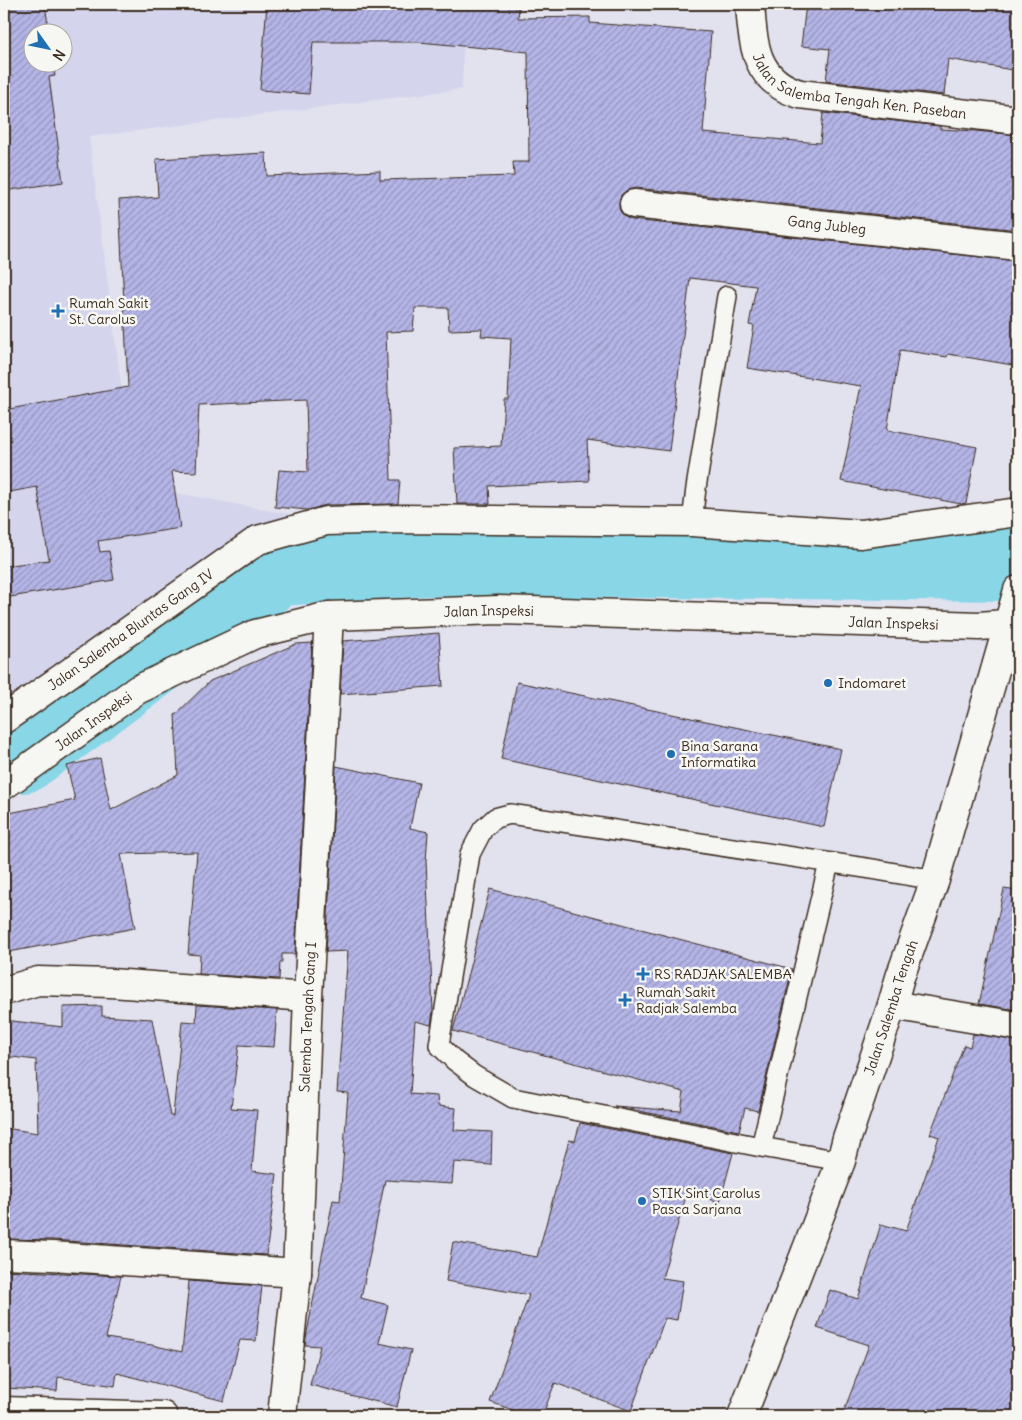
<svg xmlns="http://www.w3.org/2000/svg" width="1022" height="1420" font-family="Delius,sans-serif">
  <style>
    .built { fill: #d4d4ed; fill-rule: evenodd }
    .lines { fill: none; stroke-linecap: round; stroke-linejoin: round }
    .river { stroke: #88d6e6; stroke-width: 74 }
    .building { fill: url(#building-hatch); stroke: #3b2a1e }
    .lane-casing { stroke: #3b2a1e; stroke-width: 22 }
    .street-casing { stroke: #3b2a1e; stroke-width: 31 }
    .secondary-casing { stroke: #3b2a1e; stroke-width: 31 }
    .lane { stroke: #f6f6f2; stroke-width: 19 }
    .street { stroke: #f6f6f2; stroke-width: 28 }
    .secondary { stroke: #f6f6f2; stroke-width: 28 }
    .poi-dot { fill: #1f6fb2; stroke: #f6f6f2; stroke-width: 2 }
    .labels { text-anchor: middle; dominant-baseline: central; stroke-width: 5; stroke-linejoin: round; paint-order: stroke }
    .street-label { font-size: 14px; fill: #3b2a1e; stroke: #f6f6f2 }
    .poi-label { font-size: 14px; fill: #3b2a1e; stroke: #f6f6f2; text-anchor: start }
  </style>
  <defs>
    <pattern id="building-hatch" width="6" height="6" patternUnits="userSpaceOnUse" patternTransform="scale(1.25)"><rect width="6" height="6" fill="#b4b5e7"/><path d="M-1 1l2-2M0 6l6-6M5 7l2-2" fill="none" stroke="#9493bb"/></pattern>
  </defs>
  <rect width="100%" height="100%" fill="#e2e2ef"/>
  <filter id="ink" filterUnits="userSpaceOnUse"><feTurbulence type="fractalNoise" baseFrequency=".02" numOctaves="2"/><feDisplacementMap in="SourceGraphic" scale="10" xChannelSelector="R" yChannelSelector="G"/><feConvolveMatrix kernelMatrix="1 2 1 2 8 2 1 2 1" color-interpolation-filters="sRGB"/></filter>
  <g filter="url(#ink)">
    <path class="built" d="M4 4H465L462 89 89 137 134 485 326 521 258 540 4 719ZM32 32H62V62H32Z"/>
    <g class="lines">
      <path class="river" d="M23 756 278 569 425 559 1018 564"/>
    </g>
    <path class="building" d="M4 4H45L49 32H32V62H53L55 76 49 77 63 182 4 191Z
      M267 4H477L519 8 518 18 590 17V23L711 32 703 133 820 143 823 113 940 126V129L976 131 1018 135V230L636 188 627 190 621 195 619 202 620 211 625 217 632 220 1018 261V366L948 354 947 357 900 350 887 430 977 447 966 503 961 504 841 481 861 386 747 368 754 326 749 325 756 286 690 278 669 451 587 440 589 481 489 486 490 504H457L454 448 501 446 504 399H508L511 338 481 336 482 329 449 330 448 308H415L413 331 386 332 391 480H400L398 504 326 505 308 510 275 507 279 470 308 472 306 400 199 405 196 472 172 471 180 528 98 541 100 552 109 551 114 580 4 598V566L49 560 37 487 4 493V410L128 387 119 200 158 197 156 159 266 153 267 176 380 171V180L514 176 513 162H529L528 52 419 42H313L309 94 260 90Z
      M806 4H1018V71L948 59 944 95 826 81 830 49 801 46Z
      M439 633 443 686 340 694 343 641Z
      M312 643 295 954H282V962H280L279 979 199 974 200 955 188 954 197 852 121 854 135 928 4 953V814L75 800 67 766 100 758 111 810 178 775 175 715 210 681 296 644Z
      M517 682 841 749 824 827 501 759Z
      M336 766 419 783 410 828 428 832 426 861 433 1011 431 1025 415 1021 410 1094 437 1096 438 1106 456 1108 454 1130 492 1132 491 1165 454 1162 452 1184 385 1180 361 1298 388 1305 379 1343 411 1350 397 1407 310 1385 320 1346 305 1345 307 1332 333 1200 340 1201 348 1093 337 1092 348 951 326 952Z
      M490 889 792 969 758 1111 745 1108 739 1131 614 1106 681 1111 684 1092 453 1031Z
      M1004 889 1018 891V1010L979 1004Z
      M197 1005 277 1010 274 1047 239 1045 231 1108 257 1110 252 1171 277 1174 266 1255 53 1240 4 1239V1128L38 1133 36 1060 4 1056V1020L63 1027V1007L102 1006V1016L152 1019 170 1116H173L182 1021 196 1022Z
      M973 1034 1018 1041V1416H842L869 1345 817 1328 830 1290 858 1299 881 1224 906 1231 939 1137 930 1134 964 1045 970 1047Z
      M580 1123 733 1153 720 1202 687 1193 662 1278 683 1281 677 1320 665 1318 631 1411 555 1383 542 1416H530L490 1402 529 1295 446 1281 453 1242 537 1257 569 1140 575 1141Z
      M4 1270 121 1276 106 1338 152 1345 182 1352 189 1281 262 1286 256 1341 240 1340 224 1401 117 1373 115 1386 58 1377 57 1391 4 1388Z"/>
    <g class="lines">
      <g class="lane-casing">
        <path id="lane" d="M692 522 696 488 727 296
          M761 1147 829 863
          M841 1161 761 1147 513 1098 475 1076 455 1061 439 1045 470 854 483 829 495 818 510 814 872 869 935 880"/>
      </g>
      <g class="street-casing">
        <g id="street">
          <path id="s1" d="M750 4C753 45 755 81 800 94L1018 120"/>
          <path id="s2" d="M634 204 1018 246"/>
          <path id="s3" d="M4 719 258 540 326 521 404 519 692 522 861 534 1018 512"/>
          <path id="s4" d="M4 785 137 690 255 634 329 616 499 610 979 626 1018 623"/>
          <path d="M4 991 38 981 111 983 308 997"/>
          <path d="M892 1005 1018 1026"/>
          <path d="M4 1254 52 1256 297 1273"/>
          <path d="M4 1411 163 1416"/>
          <path id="s5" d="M282 1416 297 1273 308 997 329 616"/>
        </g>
      </g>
      <g class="secondary-casing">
        <g id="secondary">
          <path id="s6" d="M742 1416 841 1161 847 1138 892 1005 900 977 935 880 1018 590"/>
        </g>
      </g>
      <use href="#lane" class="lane"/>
      <use href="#street" class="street"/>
      <use href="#secondary" class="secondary"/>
    </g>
  </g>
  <g class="poi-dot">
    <path d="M55.5 303.5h5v5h5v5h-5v5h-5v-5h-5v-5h5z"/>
    <circle cx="828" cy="683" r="5"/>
    <circle cx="671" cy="754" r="5"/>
    <path d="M640.5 966.5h5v5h5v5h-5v5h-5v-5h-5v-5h5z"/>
    <path d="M622.5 992.5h5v5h5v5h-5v5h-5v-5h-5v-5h5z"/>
    <circle cx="642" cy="1201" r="5"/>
  </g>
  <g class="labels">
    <g class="street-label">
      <text stroke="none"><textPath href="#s1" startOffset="165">Jalan Salemba Tengah Ken. Paseban</textPath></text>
      <text stroke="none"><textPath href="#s2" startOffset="194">Gang Jubleg</textPath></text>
      <text stroke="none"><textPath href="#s4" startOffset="530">Jalan Inspeksi</textPath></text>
      <text stroke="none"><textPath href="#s4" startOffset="935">Jalan Inspeksi</textPath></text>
      <text stroke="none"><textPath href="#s3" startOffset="155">Jalan Salemba Bluntas Gang IV</textPath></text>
      <text stroke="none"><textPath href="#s4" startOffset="110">Jalan Inspeksi</textPath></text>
      <text stroke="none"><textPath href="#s6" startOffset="435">Jalan Salemba Tengah</textPath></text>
      <text stroke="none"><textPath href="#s5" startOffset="400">Salemba Tengah Gang I</textPath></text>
    </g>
    <g class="poi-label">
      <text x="69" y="303">Rumah Sakit<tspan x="69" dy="16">St. Carolus</tspan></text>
      <text x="838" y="683">Indomaret</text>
      <text x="681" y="746">Bina Sarana<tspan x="681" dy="16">Informatika</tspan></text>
      <text x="654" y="974">RS RADJAK SALEMBA</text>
      <text x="636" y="992">Rumah Sakit<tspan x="636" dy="16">Radjak Salemba</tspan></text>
      <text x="652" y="1193">STIK Sint Carolus<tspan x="652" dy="16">Pasca Sarjana</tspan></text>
    </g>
  </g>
  <rect width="1022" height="1420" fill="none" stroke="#f6f6f2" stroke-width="20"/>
  <rect x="10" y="10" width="1002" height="1400" fill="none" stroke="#3b2a1e" stroke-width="2" filter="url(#ink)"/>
  <g transform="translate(48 48) rotate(123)"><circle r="24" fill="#f6f6f2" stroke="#aba49d"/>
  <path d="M0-4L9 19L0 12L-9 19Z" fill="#1f6fb2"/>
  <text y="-8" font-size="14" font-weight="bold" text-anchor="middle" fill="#3b2a1e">N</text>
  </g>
</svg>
